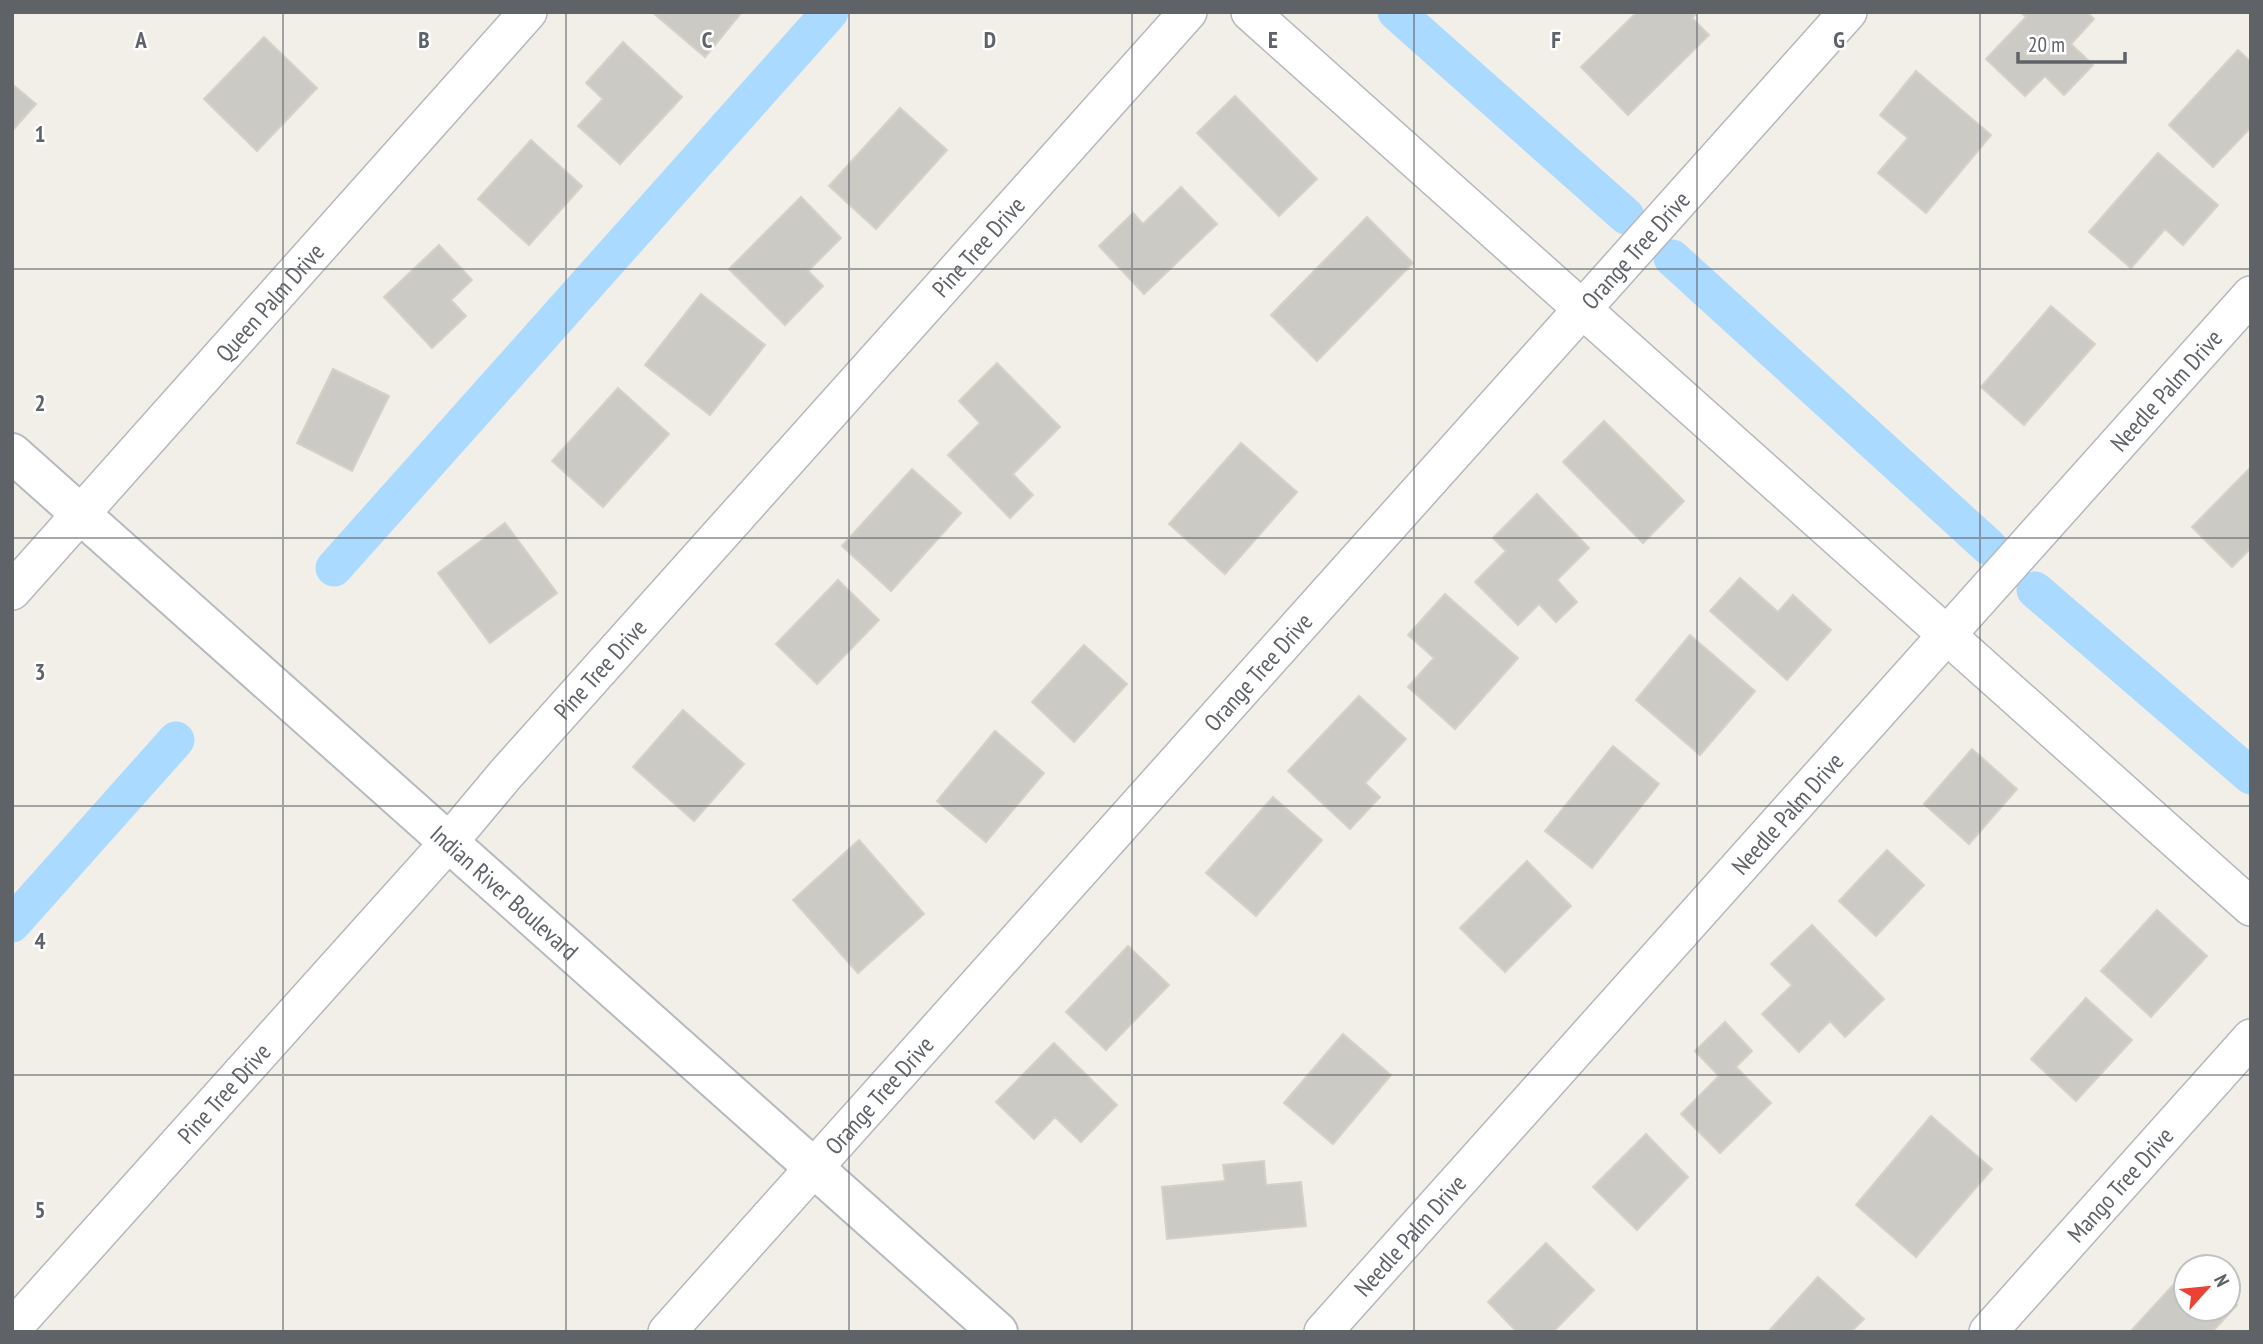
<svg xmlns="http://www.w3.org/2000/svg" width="2263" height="1344" font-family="'PT Sans Narrow',sans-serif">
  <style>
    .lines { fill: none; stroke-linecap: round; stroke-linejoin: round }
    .canal { stroke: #aadaff; stroke-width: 37 }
    .building { fill: #cccac5; stroke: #d6d1c6; stroke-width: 2 }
    .minor-casing { stroke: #b5b8bc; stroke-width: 40 }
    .secondary-casing { stroke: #b6babf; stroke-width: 42 }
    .minor { stroke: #fff; stroke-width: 37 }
    .secondary { stroke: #fff; stroke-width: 38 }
    .grid { fill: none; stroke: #5f6368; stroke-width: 2; stroke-opacity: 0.55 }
    .labels { text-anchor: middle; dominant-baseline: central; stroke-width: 5; stroke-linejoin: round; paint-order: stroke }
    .street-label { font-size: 24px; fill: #5f6368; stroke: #fff }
    .grid-label { font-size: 23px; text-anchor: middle; font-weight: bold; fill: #5f6368; stroke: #fff; stroke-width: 5; stroke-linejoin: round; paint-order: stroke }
  </style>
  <rect width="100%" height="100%" fill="#f1efe8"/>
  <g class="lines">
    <path class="canal" d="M1396 12 1626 216
      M1672 258 1989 547
      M334 568 830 12
      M2035 590 2251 776
      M12 924 176 740"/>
  </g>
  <path class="building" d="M652 12H742L705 57Z
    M1637 12H1698L1692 18 1709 35 1628 115 1581 67Z
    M2020 12H2087L2094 19 2071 44 2093 65 2064 95 2045 76 2025 96 1986 59 2026 17Z
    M264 37 317 88 257 151 204 99Z
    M623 42 682 97 620 164 578 126 603 99 586 83Z
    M2238 50 2251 62V127L2213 167 2169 125Z
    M1916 71 1991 135 1926 213 1878 173 1908 138 1880 115Z
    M12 84 36 104 12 131Z
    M1235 96 1317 179 1279 216 1197 133Z
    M900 108 947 150 876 229 829 186Z
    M531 140 582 186 529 245 478 199Z
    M2158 153 2218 205 2183 245 2165 229 2131 268 2089 232Z
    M1181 187 1217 224 1144 294 1099 246 1133 213 1143 224Z
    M801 197 841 238 808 271 823 286 785 325 729 269Z
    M1367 217 1413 263 1317 361 1271 315Z
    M439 245 472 280 451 300 466 316 432 348 384 297Z
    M701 294 765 345 710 415 645 365Z
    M2051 306 2095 344 2024 425 1981 387Z
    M997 363 1060 427 1013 474 1033 495 1010 518 948 455 980 423 959 401Z
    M333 369 389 396 352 471 297 443Z
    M618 388 669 434 603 507 552 461Z
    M1604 421 1684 501 1643 543 1563 462Z
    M1241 443 1297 492 1225 574 1169 524Z
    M2251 467V548L2232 567 2192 527Z
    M912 469 961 513 891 591 842 546Z
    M1537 494 1589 548 1557 580 1577 602 1556 622 1539 604 1518 625 1475 582 1506 551 1493 538Z
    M505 523 557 593 490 643 438 573Z
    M1740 578 1778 612 1793 595 1831 630 1787 680 1710 611Z
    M838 580 879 620 817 684 776 644Z
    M1445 594 1518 658 1455 729 1408 687 1434 658 1408 635Z
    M1690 635 1755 691 1700 755 1636 700Z
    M1084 645 1127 684 1074 742 1032 702Z
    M1359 696 1406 739 1365 783 1380 797 1350 829 1288 771Z
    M683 710 744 764 694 821 633 767Z
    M995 731 1044 773 986 842 937 801Z
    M1613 746 1659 784 1592 868 1545 831Z
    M1972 749 2017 789 1969 844 1924 804Z
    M1273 797 1322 840 1256 916 1206 873Z
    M859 840 924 914 858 973 793 900Z
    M1887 850 1924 885 1876 936 1839 901Z
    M1527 861 1571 906 1505 972 1460 928Z
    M2157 910 2207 956 2151 1017 2101 971Z
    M1812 925 1884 999 1845 1037 1830 1021 1799 1052 1762 1014 1792 985 1771 964Z
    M1128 946 1169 985 1106 1050 1066 1012Z
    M2086 998 2132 1040 2076 1101 2031 1059Z
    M1725 1022 1752 1051 1736 1067 1771 1103 1720 1153 1681 1114 1719 1076 1695 1051Z
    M1343 1034 1391 1075 1333 1144 1284 1103Z
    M1054 1043 1117 1105 1081 1142 1055 1117 1034 1139 996 1102Z
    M1931 1116 1992 1169 1916 1257 1856 1205Z
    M1646 1134 1688 1177 1637 1230 1593 1187Z
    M1264 1161 1266 1185 1301 1182 1306 1226 1167 1239 1162 1187 1225 1181 1223 1165Z
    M1546 1243 1594 1290 1553 1332H1517L1488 1302Z
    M2186 1271V1309H2228V1296L2237 1305 2212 1332H2130Z
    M1818 1277 1864 1319 1851 1332H1768Z"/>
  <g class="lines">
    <g class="minor-casing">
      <g id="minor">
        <path d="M1250 12 2251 907"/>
        <path id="s1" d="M12 591 528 12"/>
        <path id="s2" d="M12 1329 449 842 505 775 1188 12"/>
        <path id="s3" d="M667 1332 1848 12"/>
        <path id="s4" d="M1323 1332 2251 295"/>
        <path id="s5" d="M1988 1332 2251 1038"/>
      </g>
    </g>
    <g class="secondary-casing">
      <g id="secondary">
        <path id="s6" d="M12 453 998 1332"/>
      </g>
    </g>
    <use href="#minor" class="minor"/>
    <use href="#secondary" class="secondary"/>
  </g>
  <path class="grid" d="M283 12V1332M566 12V1332M849 12V1332M1132 12V1332M1414 12V1332M1697 12V1332M1980 12V1332M12 269H2251M12 538H2251M12 806H2251M12 1075H2251"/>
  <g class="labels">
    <g class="street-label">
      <text stroke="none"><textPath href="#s2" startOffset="1451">Pine Tree Drive</textPath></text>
      <text stroke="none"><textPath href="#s3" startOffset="1452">Orange Tree Drive</textPath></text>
      <text stroke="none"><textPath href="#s1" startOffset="387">Queen Palm Drive</textPath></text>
      <text stroke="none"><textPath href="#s4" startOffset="1264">Needle Palm Drive</textPath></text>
      <text stroke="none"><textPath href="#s2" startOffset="884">Pine Tree Drive</textPath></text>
      <text stroke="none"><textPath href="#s3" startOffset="886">Orange Tree Drive</textPath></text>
      <text stroke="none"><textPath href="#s4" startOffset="696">Needle Palm Drive</textPath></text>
      <text stroke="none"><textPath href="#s6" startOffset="660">Indian River Boulevard</textPath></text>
      <text stroke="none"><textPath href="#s2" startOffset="317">Pine Tree Drive</textPath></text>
      <text stroke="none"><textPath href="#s3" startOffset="318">Orange Tree Drive</textPath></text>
      <text stroke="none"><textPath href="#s5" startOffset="198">Mango Tree Drive</textPath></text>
      <text stroke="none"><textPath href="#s4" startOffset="130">Needle Palm Drive</textPath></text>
    </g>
  </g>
  <g class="grid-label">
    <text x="141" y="48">A</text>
    <text x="424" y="48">B</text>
    <text x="707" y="48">C</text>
    <text x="990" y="48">D</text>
    <text x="1273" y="48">E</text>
    <text x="1556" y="48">F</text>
    <text x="1839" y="48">G</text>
    <text x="40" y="142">1</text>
    <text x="40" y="411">2</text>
    <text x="40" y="680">3</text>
    <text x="40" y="949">4</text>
    <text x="40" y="1218">5</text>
  </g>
  <rect width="2263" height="1344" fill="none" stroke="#5f6368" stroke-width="28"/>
  <g transform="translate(2207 1288) rotate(63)"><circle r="33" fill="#ffffff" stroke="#bfc1c3" stroke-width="2"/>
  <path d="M0-5L12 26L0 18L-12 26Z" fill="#ea4335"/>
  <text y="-10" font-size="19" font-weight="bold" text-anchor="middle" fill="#5f6368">N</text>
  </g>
  <path d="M2018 52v10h107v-10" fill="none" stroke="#5f6368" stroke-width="3.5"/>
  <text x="2028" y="52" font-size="21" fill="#5f6368" stroke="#ffffff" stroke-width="5" paint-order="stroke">20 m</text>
</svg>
